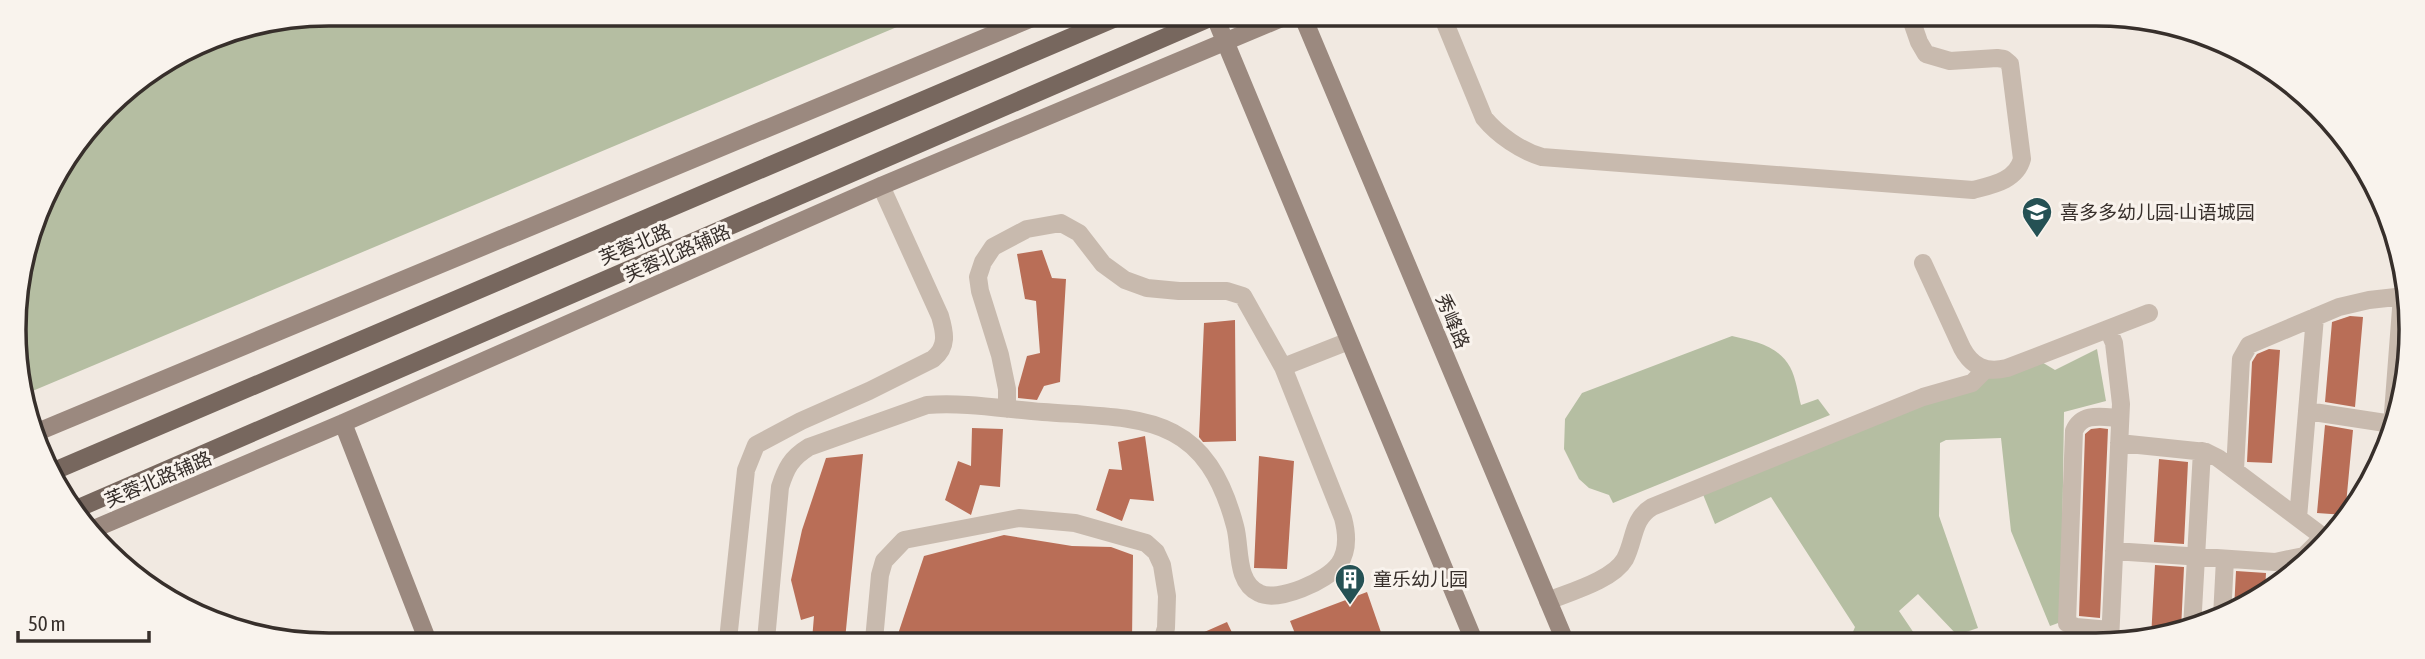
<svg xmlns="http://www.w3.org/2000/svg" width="2425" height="659" font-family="'Asap Condensed','Noto Sans SC',sans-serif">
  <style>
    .green { fill: #b5bea2 }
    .building { fill: #b96e57 }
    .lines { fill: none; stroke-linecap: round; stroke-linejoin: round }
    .street { stroke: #c8baae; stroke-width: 18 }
    .secondary { stroke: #9b897f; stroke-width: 18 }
    .primary { stroke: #77675e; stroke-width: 18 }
    .labels { text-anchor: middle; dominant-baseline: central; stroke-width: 6; stroke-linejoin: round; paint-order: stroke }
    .poi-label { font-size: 19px; fill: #372f2b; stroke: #f9f3ed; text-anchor: start }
    .street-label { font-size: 19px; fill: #372f2b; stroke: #f9f3ed }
    .rim { fill: none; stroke: #372f2b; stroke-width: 3.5 }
  </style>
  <rect width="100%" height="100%" fill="#f1e9e1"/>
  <path class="green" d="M330 14 923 16 23 395 15 308 46 190 121 93 209 38Z
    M1732 336C1754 341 1779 346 1790 367 1796 378 1798 394 1801 405L1818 399 1830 415 1613 503 1609 495 1589 488 1579 479 1564 449 1565 419 1582 393Z
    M2097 349 2106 401 2064 412 2061 622 2050 626 2011 531 2001 438 1946 440 1940 443 1939 516 1978 628 1957 635 1918 594 1899 611 1920 642H1851L1850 639 1855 627 1771 497 1715 524 1702 492 1981 378 2040 361 2055 370Z"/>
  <path class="building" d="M1042 250 1052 278 1066 279 1060 382 1044 386 1037 400 1018 398V388L1027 356 1040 353 1036 301 1025 299 1017 254Z
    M2350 316 2363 317 2355 407 2325 402 2332 322Z
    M1235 320 1236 441 1203 442 1199 437 1204 323Z
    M2269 349 2280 350 2272 463 2247 462 2252 362 2257 354Z
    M2325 425 2353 430 2345 515 2317 513Z
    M972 428 1003 429 1000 487 980 485 971 515 945 500 958 461 971 466Z
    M2100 428 2108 429 2100 618 2079 616 2085 434 2091 429Z
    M1145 436 1154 501 1130 499 1122 521 1096 510 1109 469 1122 470 1118 442Z
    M863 454 845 640H812L814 616 801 620 791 580 802 530 826 458Z
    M1259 456 1294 461 1287 569 1254 568Z
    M2159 459 2188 462 2184 544 2154 542Z
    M1004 535 1072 546 1111 547 1133 555 1132 641 896 640 924 556Z
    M2155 565 2184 567 2181 630 2151 638Z
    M2236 571 2266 573 2265 591 2234 610Z
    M1367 592 1384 641H1298L1290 621Z
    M1227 622 1236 641H1184Z"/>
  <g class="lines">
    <path class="street" d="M1443 18 1484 118C1498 135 1521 151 1542 157L1973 190C1992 185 2016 181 2022 159L2010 64 2004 59 1997 58 1950 61 1926 54 1919 42 1911 19
      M1923 263 1962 348C1972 367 1986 373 2007 368L2149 313
      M2108 329 2114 343 2121 404 2110 642
      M1283 367 1349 341
      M2307 411 2392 424
      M2392 426 2402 296
      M2119 443 2206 452 2218 458 2326 539
      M2235 470 2241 359 2249 345 2339 307 2369 300 2405 296
      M2298 518 2315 317
      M2114 551 2275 562 2304 556 2323 537
      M1548 601C1570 592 1613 580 1625 559 1635 540 1632 519 1652 507L1923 397 1972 383 1986 369
      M2222 617 2225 559
      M2192 628 2202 451
      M2110 630 2076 627 2067 623 2074 431C2082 412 2102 417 2120 418
      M728 640 746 470 756 445 801 421 869 391 933 359C948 347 945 333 940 316L881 186
      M766 640 780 487C786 468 791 458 809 447L927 405C965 402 1004 409 1043 412 1142 419 1205 412 1235 526 1241 547 1235 582 1259 593 1277 603 1328 581 1339 564 1348 551 1347 533 1343 518L1283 367 1243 296 1227 291H1179L1147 288 1125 280 1103 264 1079 233 1061 223 1027 229 993 247 983 262 978 277 980 291 1000 355 1007 389V409
      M874 640 880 575 884 561 904 540 1019 518 1075 523 1146 543 1156 552 1162 565 1167 596 1166 628 1162 641"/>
    <path class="secondary" d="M1215 17 1474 641
      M1303 17 1565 641
      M343 423 427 639
      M35 433 1037 16
      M89 531 343 423 881 186 1284 17"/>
    <path class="primary" d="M54 471 1118 17
      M74 510 1212 17"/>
  </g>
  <defs>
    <g id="school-pin" transform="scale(1.575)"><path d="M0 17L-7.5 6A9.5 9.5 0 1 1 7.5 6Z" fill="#255154" stroke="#f9f3ed"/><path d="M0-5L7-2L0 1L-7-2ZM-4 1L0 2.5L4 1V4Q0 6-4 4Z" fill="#fff"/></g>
    <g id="building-pin" transform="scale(1.575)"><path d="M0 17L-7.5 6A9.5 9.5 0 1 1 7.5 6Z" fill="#255154" stroke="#f9f3ed"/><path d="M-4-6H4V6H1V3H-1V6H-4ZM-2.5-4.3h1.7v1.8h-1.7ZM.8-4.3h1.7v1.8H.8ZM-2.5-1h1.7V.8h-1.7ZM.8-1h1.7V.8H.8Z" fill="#fff"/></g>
  </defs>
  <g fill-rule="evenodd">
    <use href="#school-pin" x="2037" y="212"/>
    <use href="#building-pin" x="1350" y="579"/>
  </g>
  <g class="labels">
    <g class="poi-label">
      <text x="2060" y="212">喜多多幼儿园-山语城园</text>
      <text x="1373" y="579">童乐幼儿园</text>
    </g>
    <g class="street-label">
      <text transform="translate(635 244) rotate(-23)">芙蓉北路</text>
      <text transform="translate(677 253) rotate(-24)">芙蓉北路辅路</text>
      <text transform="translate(1453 321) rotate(67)">秀峰路</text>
      <text transform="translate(158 479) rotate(-23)">芙蓉北路辅路</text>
    </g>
  </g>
  <path d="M0 0H2425V659H0ZM329 26H2096A303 303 0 0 1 2399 329V330A303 303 0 0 1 2096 633H329A303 303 0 0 1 26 330V329A303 303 0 0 1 329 26Z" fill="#f9f3ed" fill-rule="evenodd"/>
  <path class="rim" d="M329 26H2096A303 303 0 0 1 2399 329V330A303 303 0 0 1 2096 633H329A303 303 0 0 1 26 330V329A303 303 0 0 1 329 26Z"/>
  <path d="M18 631v10h131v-10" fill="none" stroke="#372f2b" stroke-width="3.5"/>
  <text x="28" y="631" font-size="21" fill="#372f2b" stroke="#f9f3ed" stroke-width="5" paint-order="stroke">50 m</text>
</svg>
